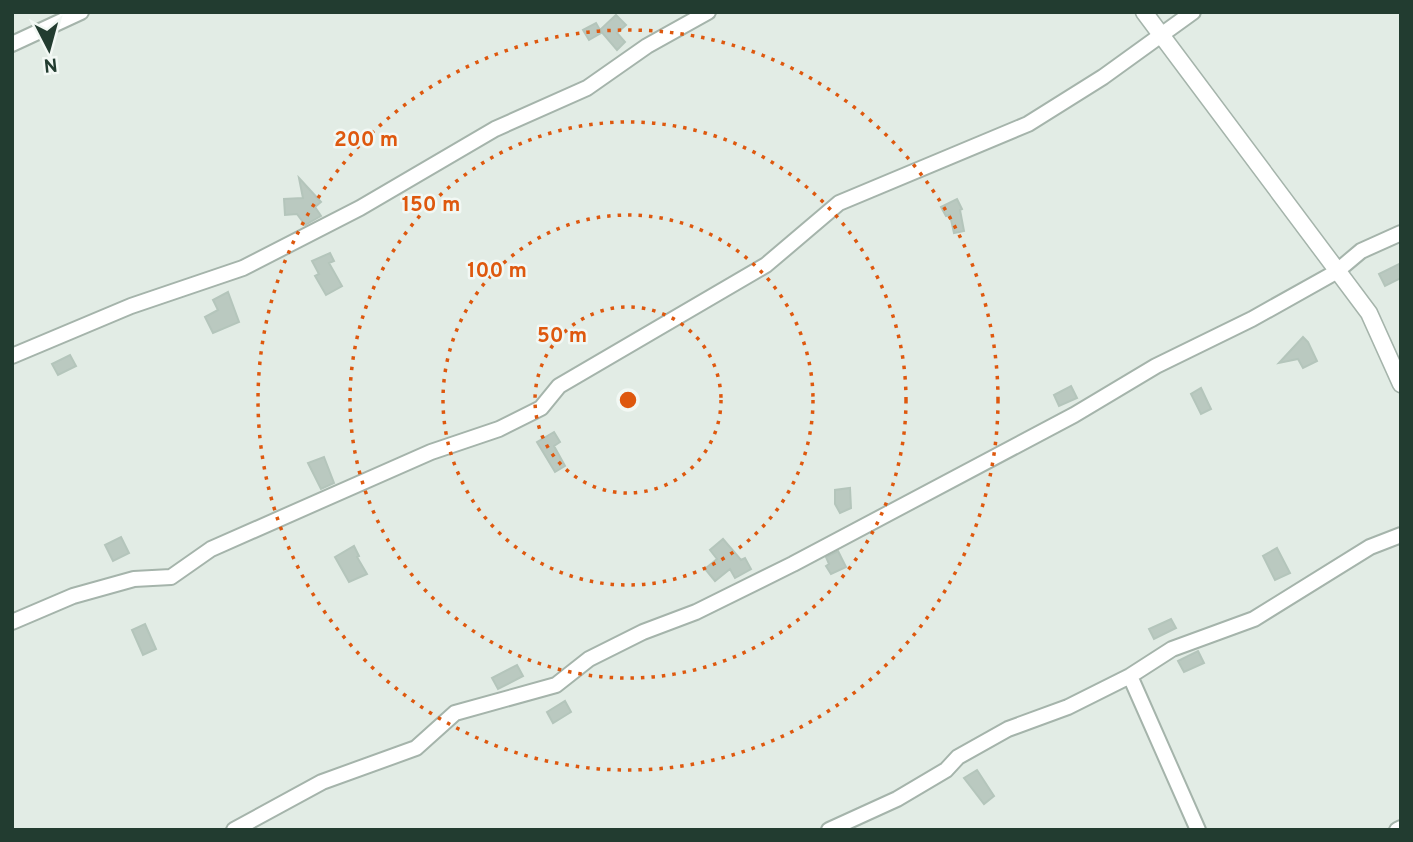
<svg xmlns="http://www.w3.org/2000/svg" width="1413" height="842" font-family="Overpass,sans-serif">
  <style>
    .building { fill: #bac9c0; stroke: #b4c5bb; stroke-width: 2 }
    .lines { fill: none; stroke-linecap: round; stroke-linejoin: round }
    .minor-casing { stroke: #a5b4ab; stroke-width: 18 }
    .tertiary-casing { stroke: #a5b4ab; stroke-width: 19 }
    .minor { stroke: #fff; stroke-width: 14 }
    .tertiary { stroke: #fff; stroke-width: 16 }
    .ring { fill: none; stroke: #de580e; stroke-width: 3.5; stroke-dasharray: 3.5 7 }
    .centre { fill: #de580e; stroke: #f2f8f4; stroke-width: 3.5 }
    .ring-label { font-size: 21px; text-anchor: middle; font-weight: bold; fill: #de580e; stroke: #f2f8f4; stroke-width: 5; stroke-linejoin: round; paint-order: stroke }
  </style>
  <rect width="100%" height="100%" fill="#e2ece5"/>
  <path class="building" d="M616 15 626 25 617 33 625 42 617 50 600 30 601 33 589 40 583 30 596 23 600 30Z
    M299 178 321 202 315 207 321 216 305 225 297 214 285 215 284 199 303 198Z
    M957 199 962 209 960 210 964 231 954 233 950 215 946 216 941 207Z
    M330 253 334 261 329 263 342 286 326 295 315 276 319 274 312 261Z
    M1401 263V278L1385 286 1379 274Z
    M228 292 239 322 213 333 205 317 218 310 213 300Z
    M1303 337 1308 342 1317 361 1303 368 1298 359 1279 363Z
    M70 355 76 366 58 375 52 364Z
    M1071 386 1077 398 1059 406 1054 395Z
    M1201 388 1211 409 1201 414 1191 394Z
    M554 432 560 442 554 446 565 466 555 472 537 442Z
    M324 457 334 483 321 489 308 463Z
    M850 488 851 508 840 513 835 504V490Z
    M121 537 129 553 113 561 105 545Z
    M723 539 741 560 745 558 751 569 735 578 730 569 715 581 705 569 717 559 710 550Z
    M354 546 359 556 357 557 367 574 349 582 335 557Z
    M1277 548 1290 573 1275 580 1263 556Z
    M838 551 846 567 831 574 826 566 829 564 826 557Z
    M1171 619 1176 628 1154 639 1149 629Z
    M145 624 156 649 143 655 132 630Z
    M1198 651 1204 663 1184 672 1178 661Z
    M517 665 523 676 498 689 492 678Z
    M565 701 571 712 553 723 547 712Z
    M977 770 994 796 984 804 964 778Z"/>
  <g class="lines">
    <g class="minor-casing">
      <path id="minor" d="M12 44 81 12
        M12 356 131 306 243 268 360 208 495 129 587 88 647 46 708 12
        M12 622 73 596 134 579 171 577 211 549 431 452 499 429 541 408 559 386 766 265 839 203 1028 124 1103 77 1193 12
        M1130 676 1198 830
        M234 830 322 782 416 748 455 713 556 685 589 659 643 632 696 612 793 564 1074 415 1156 366 1252 319 1336 272 1361 251 1401 233
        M829 830 897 799 946 770 958 757 1008 729 1068 707 1130 676 1172 649 1254 619 1370 547 1401 535
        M1397 830 1401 828"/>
    </g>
    <g class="tertiary-casing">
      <path id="tertiary" d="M1144 12 1369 313 1401 384"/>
    </g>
    <use href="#minor" class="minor"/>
    <use href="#tertiary" class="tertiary"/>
  </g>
  <g class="ring">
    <circle cx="628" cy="400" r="93"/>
    <circle cx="628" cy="400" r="185"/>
    <circle cx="628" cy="400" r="278"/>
    <circle cx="628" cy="400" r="370"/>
  </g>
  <circle cx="628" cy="400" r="10" class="centre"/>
  <g class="ring-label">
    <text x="366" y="146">200 m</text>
    <text x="431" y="211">150 m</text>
    <text x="497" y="277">100 m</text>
    <text x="562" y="342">50 m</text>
  </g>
  <rect width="1413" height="842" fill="none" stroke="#223c30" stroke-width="28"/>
  <g transform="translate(49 49) rotate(174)" stroke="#f2f8f4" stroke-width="5" paint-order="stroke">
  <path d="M0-5L12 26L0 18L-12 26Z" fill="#223c30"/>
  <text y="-10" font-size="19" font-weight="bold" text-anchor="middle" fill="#223c30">N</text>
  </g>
</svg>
